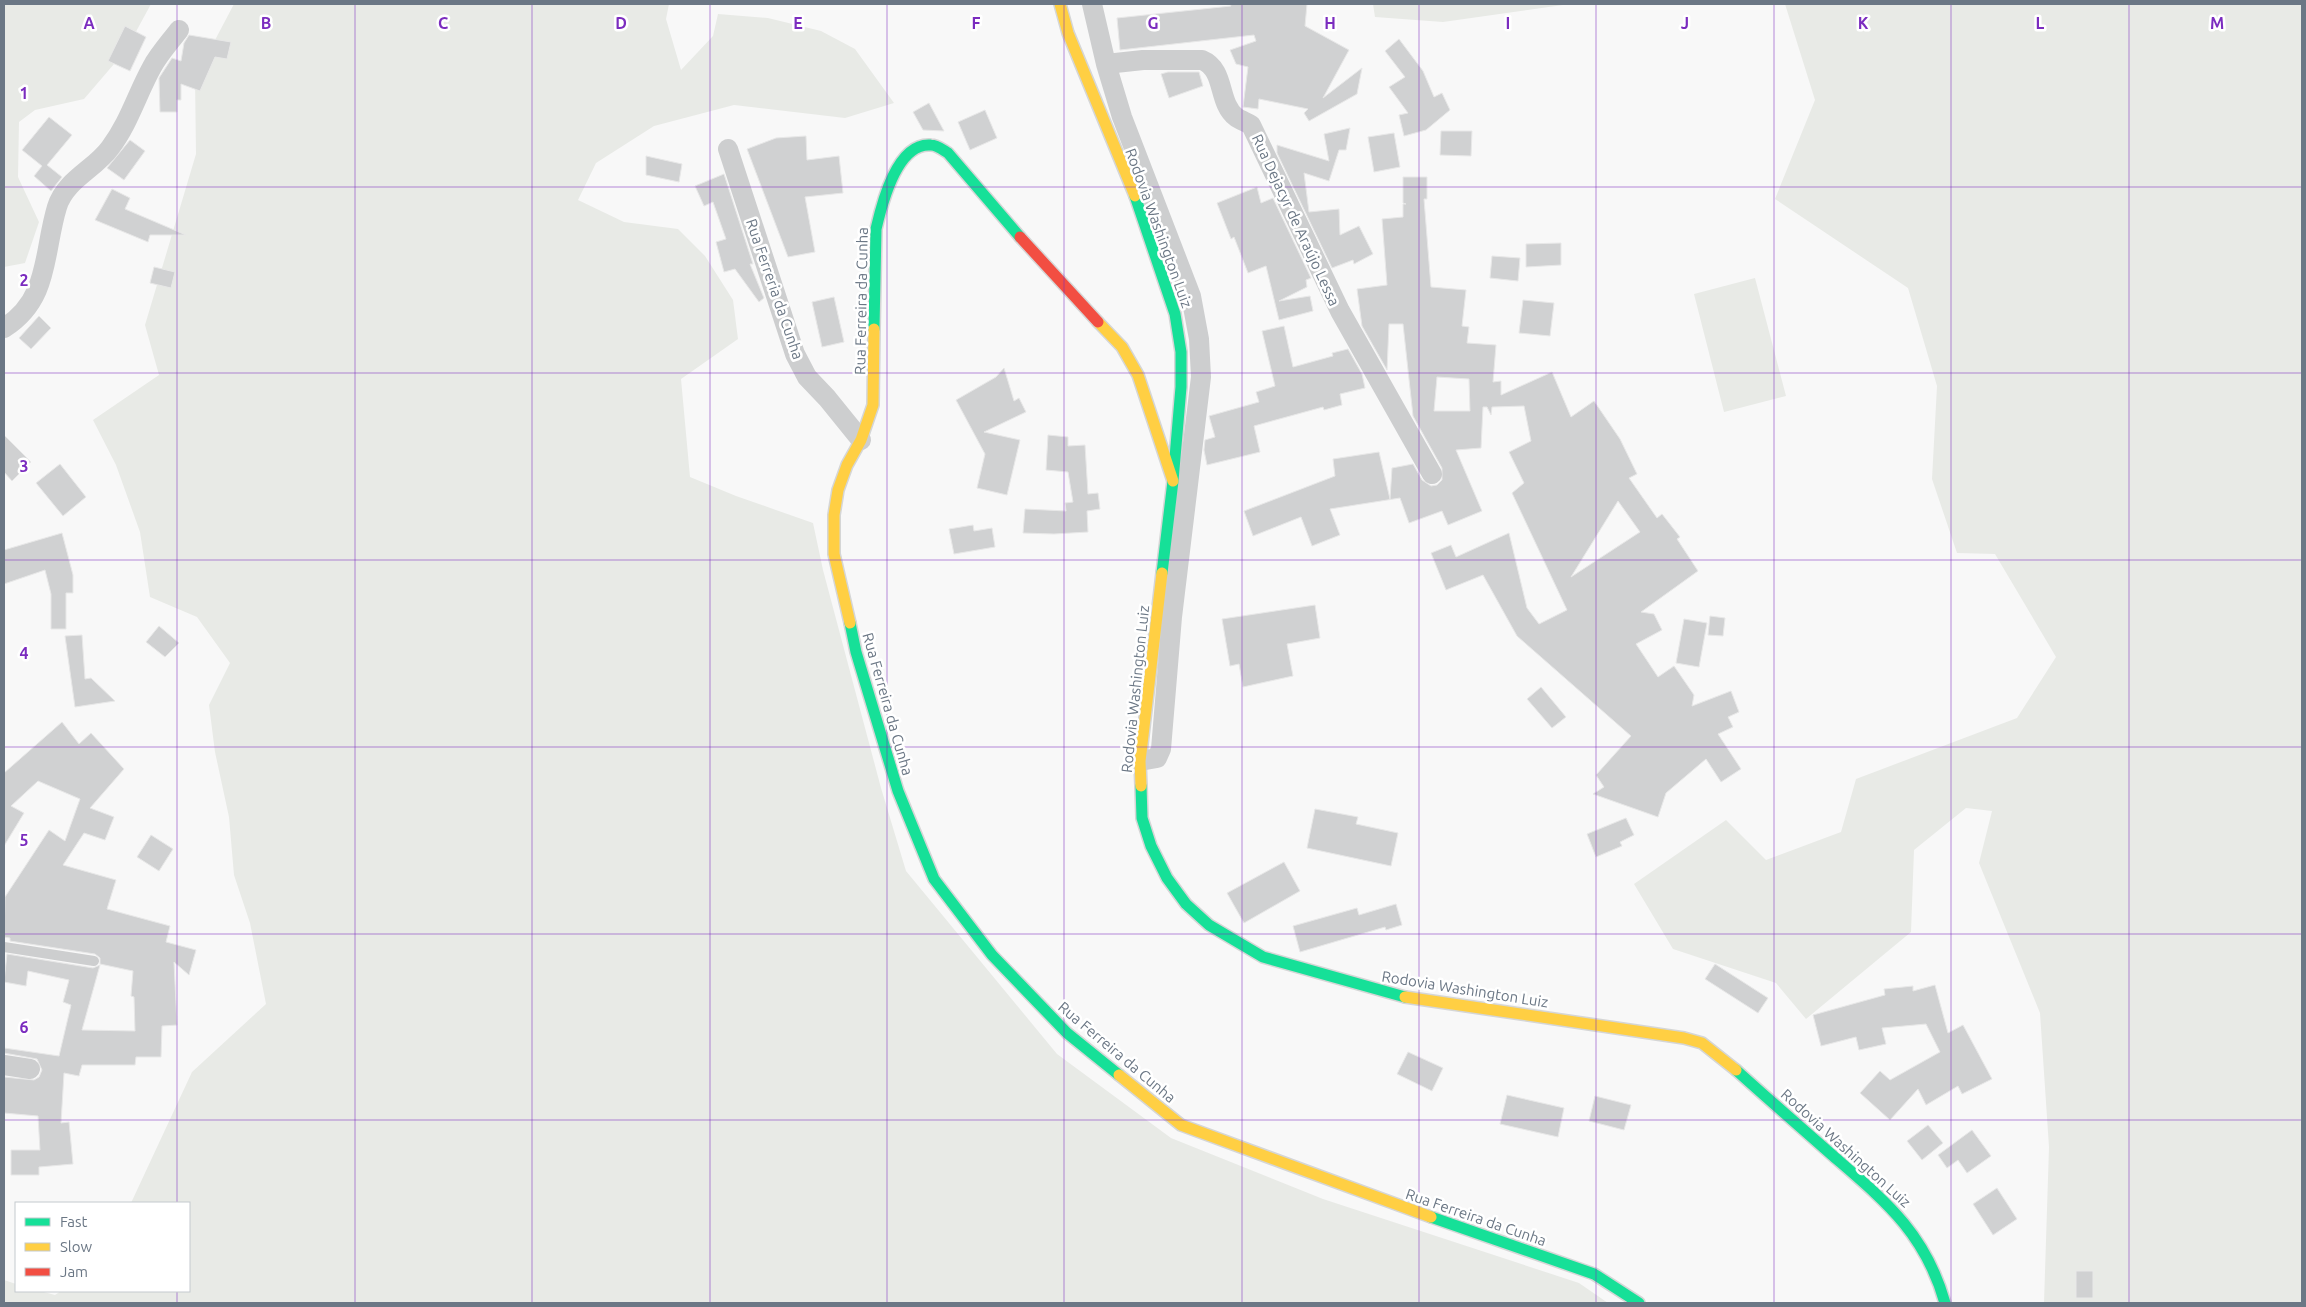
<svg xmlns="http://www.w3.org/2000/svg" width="2306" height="1307" font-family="Ubuntu,sans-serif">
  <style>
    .green { fill: #e8eae6 }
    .building { fill: #d0d1d2; stroke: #e8e8e8; fill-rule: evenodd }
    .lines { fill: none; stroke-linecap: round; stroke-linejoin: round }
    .fast-casing { stroke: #d5d6d6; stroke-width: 14 }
    .slow-casing { stroke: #d5d6d6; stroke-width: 14 }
    .jam-casing { stroke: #d5d6d6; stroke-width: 14 }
    .lane { stroke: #cdcecf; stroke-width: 10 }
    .street { stroke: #cdcecf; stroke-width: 20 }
    .fast { stroke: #16e098; stroke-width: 11 }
    .slow { stroke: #ffcf43; stroke-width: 11 }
    .jam { stroke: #f24e42; stroke-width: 11 }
    .grid { fill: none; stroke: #7b2cbf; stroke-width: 1; stroke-opacity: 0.55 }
    .labels { text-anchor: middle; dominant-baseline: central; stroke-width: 5; stroke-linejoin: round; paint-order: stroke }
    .street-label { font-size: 15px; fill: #6b7785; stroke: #fff }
    .grid-label { font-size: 16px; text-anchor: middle; font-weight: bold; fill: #7b2cbf; stroke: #fff; stroke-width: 5; stroke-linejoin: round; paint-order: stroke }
  </style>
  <rect width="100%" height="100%" fill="#f8f8f8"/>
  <path class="green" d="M4 4H151L126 50 84 99 35 110 19 122 18 177 39 222 25 263 4 267Z
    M234 4H669L666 19 681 70 713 36 718 14 768 18 821 31 855 49 894 103 845 118 734 105 654 126 596 163 578 200 624 222 678 229 705 256 733 300 738 339 681 379 690 477 736 496 813 523 823 570 881 788 906 871 1057 1054 1171 1138 1323 1199 1579 1283 1608 1303H4V1280L16 1284V1291H40L55 1295 61 1291H189V1203H131L192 1072 266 1004 250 923 234 875 229 817 215 752 209 705 230 663 197 617 150 597 140 532 116 465 93 420 159 375 145 325 196 154 195 78Z
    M1373 4H1570L1443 22 1375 17Z
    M1785 4H2302V1303H2044L2049 1147 2040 1013 1979 863 1992 811 1966 808 1914 850 1911 932 1806 1019 1776 983 1673 949 1634 884 1726 820 1766 860 1841 832 1856 779 2017 718 2056 657 1995 554 1957 553 1932 479 1937 386 1908 288 1775 199 1815 100Z
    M1755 278 1786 396 1724 412 1694 294Z"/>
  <path class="building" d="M1230 4H1307L1305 26 1349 50 1323 98 1362 68 1357 94 1309 121 1304 113 1308 109 1259 99 1258 109 1243 107 1248 67 1236 64 1230 50 1256 41 1254 35 1120 50 1117 18 1231 6Z
    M125 26 146 37 130 71 108 61Z
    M189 35 231 42 227 59 215 57 200 91 181 84V100H177V112H160L159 78 172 58 181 61 184 43Z
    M1399 39 1423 71 1434 97 1442 93 1450 110 1426 130 1404 136 1399 115 1408 113 1389 87 1405 77 1385 51Z
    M1168 72H1199L1203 86 1169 98 1161 74Z
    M929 103 944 131 923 130 913 112Z
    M985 110 997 138 970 150 958 122Z
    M49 117 72 135 47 165 62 177 51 191 34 176 42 166 22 150Z
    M1350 128 1346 150H1339L1329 181 1304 173 1309 212 1339 209 1340 235 1359 226 1373 254 1354 264 1353 260 1332 268 1277 153V145L1329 161 1324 134Z
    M1441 131H1472L1471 156 1440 155Z
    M1394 133 1400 167 1374 172 1368 137Z
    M806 136 807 160 839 156 843 193 805 197 815 252 788 257 747 149 776 138Z
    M130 140 145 151 124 180 107 168Z
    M646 156 682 164 679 182 646 175Z
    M724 174 753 264H750L764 298 759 302 735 269 724 272 716 242 726 239 713 202 704 206 695 186Z
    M1403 177H1427V199H1424L1431 287 1466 290 1462 326 1469 327 1467 343 1496 345 1493 382 1501 381V395L1552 372 1571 417 1594 401 1620 439 1637 474 1629 478 1657 518 1662 514 1680 537 1677 539 1698 571 1641 612 1654 614 1662 630 1636 644 1658 677 1674 666 1694 695 1692 706 1731 691 1739 712 1728 717 1733 727 1718 734 1741 769 1721 782 1706 759 1666 793 1658 817 1593 794 1604 787 1596 775 1631 736 1517 636 1483 575 1446 590 1431 553 1451 545 1456 557 1509 533 1527 608 1539 624 1567 610 1512 493 1524 483 1509 452 1531 441 1524 406 1492 407 1491 415 1487 407H1483L1481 448 1456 450 1482 511 1448 525 1442 511 1409 523 1400 498 1330 509 1340 535 1312 546 1301 517 1253 536 1244 511 1335 476 1333 459 1379 452 1390 499 1392 468 1413 464 1422 480 1431 486 1437 485 1442 480V468L1413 416 1403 324H1389L1387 370 1362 326 1357 289 1387 285 1382 219 1403 217V204H1406L1403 203ZM1437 377 1469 379 1470 411H1434ZM1618 501 1640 532 1571 577Z
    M1257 187 1261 203 1273 198 1311 278 1306 280 1307 287 1279 301 1310 296 1313 311 1279 320 1266 266 1248 273 1234 237 1231 239 1217 203Z
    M112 189 130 198 125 209 186 235H150L148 242 95 220Z
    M1561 243V265L1526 267V244Z
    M1492 256 1520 258 1518 281 1490 278Z
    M154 267 175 272 171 288 150 283Z
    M834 297 844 342 822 347 812 302Z
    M1523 300 1554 303 1550 336 1519 333Z
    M39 316 51 328 31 349 19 338Z
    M1284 326 1293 367 1333 356 1332 353 1348 349 1362 374 1365 388 1340 394 1342 405 1324 410 1323 407 1254 426 1260 452 1207 465 1204 450 1205 440 1215 437 1209 416 1259 402 1256 392 1275 386 1262 331Z
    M1004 368 1014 401 1019 398 1026 412 984 432 1020 440 1007 495 977 488 985 454 956 400 996 377Z
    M4 435 31 462 12 481 4 472Z
    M1048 435 1068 437V446L1085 445 1088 494 1098 493 1100 509 1087 511 1088 532 1054 534 1023 533 1025 509 1066 511 1065 503 1073 502 1068 472 1046 470Z
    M60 464 86 497 63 516 36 483Z
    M973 525 974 531 992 528 995 547 954 554 949 529Z
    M62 533 73 575V593H66V629H51V594L45 570 4 584V550Z
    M1315 605 1320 638 1287 644 1293 676 1243 687 1239 664 1230 666 1222 619Z
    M1710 616 1725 618 1723 636 1708 635Z
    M1684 619 1707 623 1699 667 1676 663Z
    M159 626 179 643 165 657 146 642Z
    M82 635 85 679 91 678 115 701 75 707 65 636Z
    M1541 687 1566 717 1552 728 1527 699Z
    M62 722 79 744 91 733 124 769 90 808 114 817 105 840 84 833 63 865 116 880 107 909 170 926 166 942 196 950 189 975 174 962 177 1025 162 1026 161 1057H136L135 1065H82L79 1076 64 1073 61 1123 69 1122 73 1164 39 1167V1175H11V1150H40L38 1116 4 1113V1077L34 1080 39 1077 42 1070 37 1059 4 1053V1048L59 1056 71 1005 63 1002 69 980 28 971 26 986 4 982 7 954 93 968 100 965 82 1030 135 1031 134 997 131 996 133 971 100 964V958L95 954 10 941V938L4 937 5 897 49 830 65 841 80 799 38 781 11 806 24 813 4 846V773Z
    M1315 809 1358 817 1356 824 1398 833 1391 866 1307 848Z
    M1626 818 1634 835 1620 842 1622 846 1596 857 1587 834Z
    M151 835 173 849 159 871 137 857Z
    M1284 862 1300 891 1244 923 1227 893Z
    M1396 904 1402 925 1386 930 1385 927 1300 952 1293 926 1357 908 1359 915Z
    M1715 964 1768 998 1758 1013 1705 979Z
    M1935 985 1948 1033 1963 1025 1992 1079 1962 1094 1958 1086 1926 1105 1918 1089 1890 1120 1860 1093 1880 1071 1890 1080 1940 1052 1926 1024 1882 1028 1886 1044 1859 1050 1856 1037 1821 1046 1813 1015 1885 995 1884 989 1913 986V991Z
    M1408 1052 1443 1068 1432 1091 1397 1074Z
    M1507 1095 1564 1108 1558 1137 1500 1124Z
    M1595 1096 1631 1105 1624 1130 1589 1121Z
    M1928 1125 1943 1143 1922 1160 1907 1141Z
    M1972 1130 1991 1156 1967 1173 1958 1160 1947 1168 1938 1155Z
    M1997 1188 2017 1219 1993 1235 1973 1204Z
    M2076 1271H2093V1298H2076Z"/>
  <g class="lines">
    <g class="fast-casing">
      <path id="fast" d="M1135 196 1175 314 1181 352V387L1173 481 1162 573
        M874 329 876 229C882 203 897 142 931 145 937 145 943 150 948 153L1020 237
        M850 623 856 652 898 791 934 879 992 955 1067 1033 1119 1075
        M1141 786 1142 818 1151 846 1167 878 1186 904 1209 925 1263 957 1405 997
        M1736 1070C1767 1098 1799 1126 1831 1154 1884 1200 1925 1232 1945 1303
        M1431 1217 1594 1274 1639 1303"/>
    </g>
    <g class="slow-casing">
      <path id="slow" d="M1060 4 1068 33 1135 196
        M1098 322 1122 347 1138 375 1173 481
        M850 623 834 554V515L838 490 847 465 861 440 873 405 874 329
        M1141 786 1140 761 1162 573
        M1405 997 1684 1038 1702 1043 1736 1070
        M1119 1075 1181 1125 1431 1217"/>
    </g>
    <g class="jam-casing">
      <path id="jam" d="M1020 237 1098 322"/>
    </g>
    <path class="lane" d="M4 947 94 961"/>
    <path class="street" d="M1092 4 1106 64 1122 117 1191 296 1199 339 1201 377 1172 617 1161 749 1157 758 1140 761
      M1106 64 1143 60H1202C1226 70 1217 102 1236 117 1240 120 1246 122 1251 125L1340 311 1432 474
      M728 149 795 354 807 377 827 398 861 440
      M4 328C50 299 43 253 57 207 65 180 95 169 110 148 129 123 137 94 152 67 159 54 170 42 179 30
      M4 1065 30 1069"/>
    <use href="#fast" class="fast"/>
    <use href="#slow" class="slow"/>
    <use href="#jam" class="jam"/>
  </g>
  <path class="grid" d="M177 4V1203M355 4V1303M532 4V1303M710 4V1303M887 4V1303M1064 4V1303M1242 4V1303M1419 4V1303M1596 4V1303M1774 4V1303M1951 4V1303M2129 4V1303M4 187H2302M4 373H2302M4 560H2302M4 747H2302M4 934H2302M4 1120H2302M177 1291V1303"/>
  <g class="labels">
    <g class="street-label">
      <text transform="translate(1296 220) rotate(65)">Rua Dejacyr de Araújo Lessa</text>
      <text transform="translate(1159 228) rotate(70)">Rodovia Washington Luiz</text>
      <text transform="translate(775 289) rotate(71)">Rua Ferreria da Cunha</text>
      <text transform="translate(861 301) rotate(-89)">Rua Ferreira da Cunha</text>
      <text transform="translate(1135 689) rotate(-84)">Rodovia Washington Luiz</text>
      <text transform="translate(888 704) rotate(74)">Rua Ferreira da Cunha</text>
      <text transform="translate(1465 989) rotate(9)">Rodovia Washington Luiz</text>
      <text transform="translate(1117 1052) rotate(40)">Rua Ferreira da Cunha</text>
      <text transform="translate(1846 1148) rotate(42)">Rodovia Washington Luiz</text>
      <text transform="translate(1476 1217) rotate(19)">Rua Ferreira da Cunha</text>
    </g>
  </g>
  <g class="grid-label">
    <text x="89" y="29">A</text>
    <text x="266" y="29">B</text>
    <text x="443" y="29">C</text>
    <text x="621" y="29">D</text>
    <text x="798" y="29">E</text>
    <text x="976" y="29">F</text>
    <text x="1153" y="29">G</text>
    <text x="1330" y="29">H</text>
    <text x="1508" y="29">I</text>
    <text x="1685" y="29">J</text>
    <text x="1863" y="29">K</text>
    <text x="2040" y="29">L</text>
    <text x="2217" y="29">M</text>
    <text x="24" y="99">1</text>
    <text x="24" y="286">2</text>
    <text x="24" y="472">3</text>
    <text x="24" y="659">4</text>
    <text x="24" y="846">5</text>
    <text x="24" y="1033">6</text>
  </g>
  <rect width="2306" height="1307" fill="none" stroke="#6b7785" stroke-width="10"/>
  <rect x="15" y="1202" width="175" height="90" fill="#ffffff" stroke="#c4c9ce"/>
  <rect x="25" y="1218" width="25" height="8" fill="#16e098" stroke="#c4c9ce"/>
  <text x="60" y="1227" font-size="15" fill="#6b7785">Fast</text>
  <rect x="25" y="1243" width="25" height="8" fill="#ffcf43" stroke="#c4c9ce"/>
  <text x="60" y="1252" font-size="15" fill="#6b7785">Slow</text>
  <rect x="25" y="1268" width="25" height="8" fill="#f24e42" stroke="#c4c9ce"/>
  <text x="60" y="1277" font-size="15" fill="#6b7785">Jam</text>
</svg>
